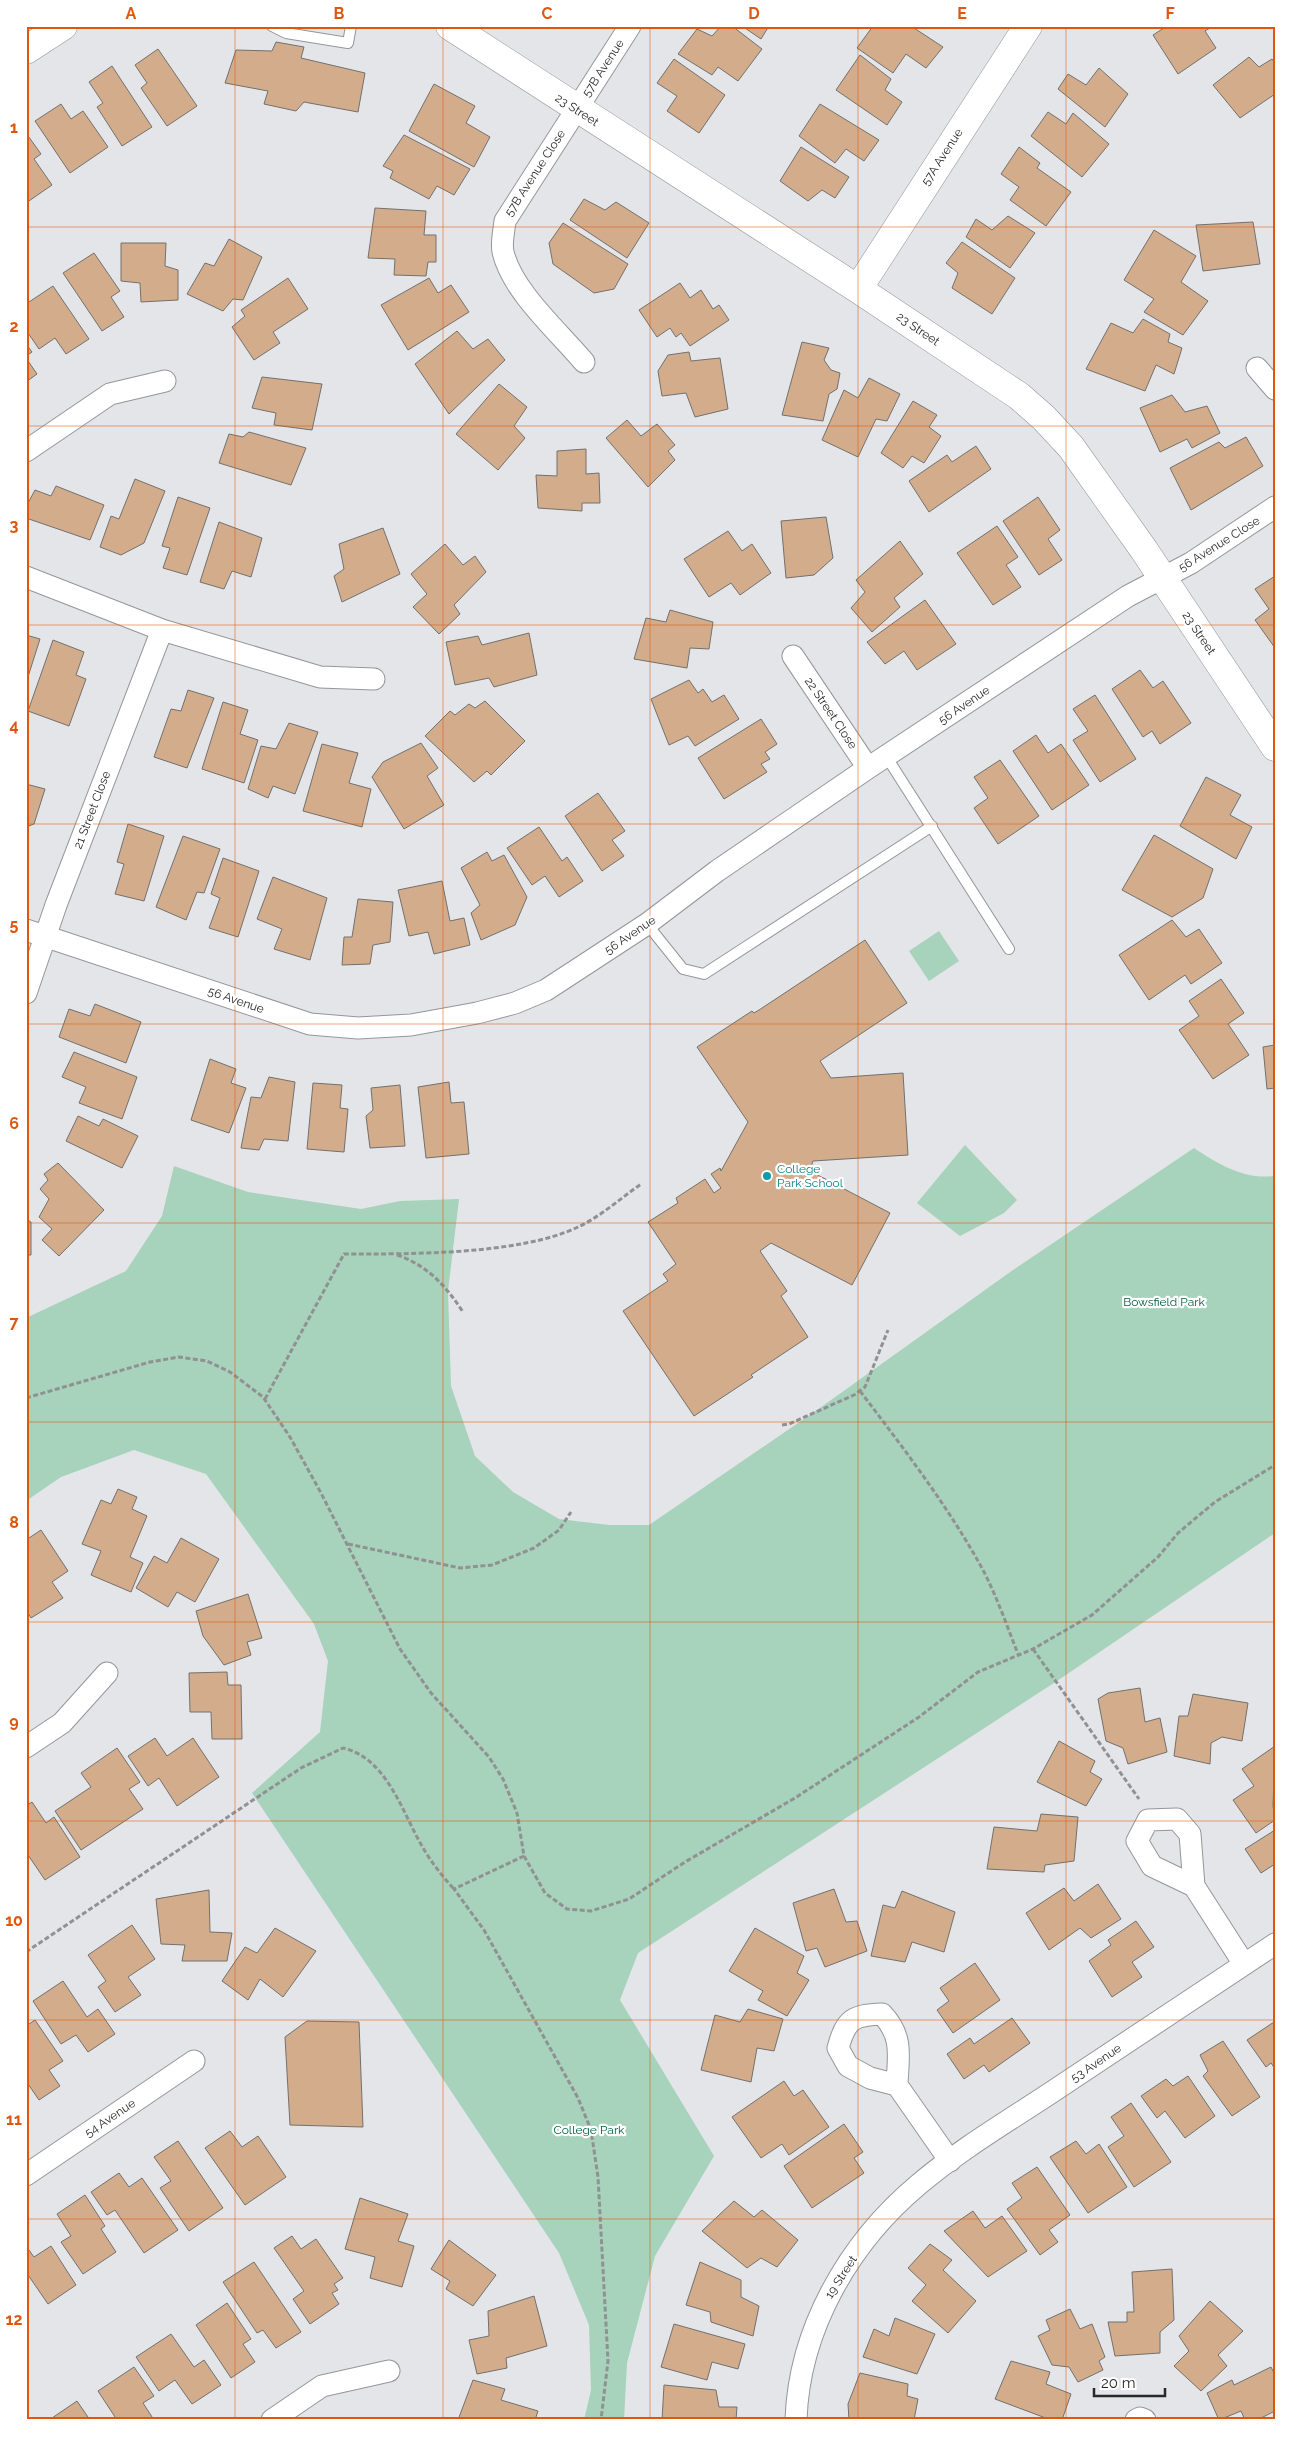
<svg xmlns="http://www.w3.org/2000/svg" width="1301" height="2446" font-family="Raleway,sans-serif">
  <style>
    .green { fill: #a7d2bb }
    .building { fill: #d3ad8b; stroke: #72706e }
    .lines { fill: none; stroke-linecap: round; stroke-linejoin: round }
    .lane-casing { stroke: #959699; stroke-width: 12 }
    .street-casing { stroke: #959699; stroke-width: 23 }
    .secondary-casing { stroke: #959699; stroke-width: 29 }
    .path { stroke: #909193; stroke-width: 3; stroke-dasharray: 5 2.5; stroke-linecap: butt }
    .lane { stroke: #fff; stroke-width: 10 }
    .street { stroke: #fff; stroke-width: 21 }
    .secondary { stroke: #fff; stroke-width: 28 }
    .grid { fill: none; stroke: #de570d; stroke-width: 1; stroke-opacity: 0.55 }
    .culture-dot { fill: #0f9aa8; stroke: #fff; stroke-width: 2 }
    .labels { text-anchor: middle; dominant-baseline: central; stroke-width: 4.5; stroke-linejoin: round; paint-order: stroke }
    .street-label { font-size: 12px; fill: #282829; stroke: #fff }
    .culture-label { font-size: 12px; fill: #0d838f; stroke: #fff; text-anchor: start }
    .park-label { font-size: 12px; fill: #015e3d; stroke: #fff }
    .neatline { fill: none; stroke: #de570d; stroke-width: 2 }
    .grid-label { font-size: 16px; text-anchor: middle; font-weight: bold; fill: #de570d }
  </style>
  <rect width="100%" height="100%" fill="#e4e5e8"/>
  <path class="green" d="M939 931 959 961 929 981 909 951Z
    M965 1145 1017 1200 1004 1213 960 1236 917 1203Z
    M1194 1148C1218 1164 1244 1180 1275 1176V1533L1057 1681 638 1953 620 2000 714 2156 655 2256 627 2363 624 2420H584L591 2390 589 2325 559 2253 252 1793 320 1732 328 1661 314 1624 206 1474 134 1450 61 1477 26 1501V1318L126 1271 162 1216 174 1166 248 1192 361 1209 400 1201 459 1199 448 1291 451 1386 475 1456 513 1492 559 1519 609 1525H649L817 1410 1013 1270Z"/>
  <path class="building" d="M721 26H732L762 49 738 81 718 67 712 75 678 54 697 29 712 36Z
    M742 26H769L761 39Z
    M873 26H911L943 47 926 68 906 54 893 73 857 48Z
    M1167 26H1213L1205 31 1216 48 1178 74 1153 35Z
    M276 42 304 47 301 58 365 73 358 112 304 102 296 111 264 104 268 91 225 83 236 50 272 51Z
    M158 49 197 106 167 126 141 88 147 83 135 65Z
    M860 55 891 79 885 90 902 102 887 125 836 90Z
    M1249 57 1259 67 1272 59 1275 63V94L1240 118 1213 85Z
    M674 59 725 95 699 133 667 111 677 96 657 83Z
    M112 66 152 127 122 146 97 107 103 103 89 82Z
    M1099 68 1128 94 1105 127 1058 89 1068 74 1086 85Z
    M434 84 475 106 466 123 490 137 474 167 409 131Z
    M61 104 71 119 83 111 108 147 70 173 35 121Z
    M820 104 879 140 864 161 846 149 835 163 799 136Z
    M1048 112 1066 124 1073 113 1109 144 1082 177 1031 136Z
    M26 133 41 154 34 159 52 185 26 203Z
    M404 135 470 169 454 195 437 186 429 199 390 178 393 171 383 166Z
    M801 147 849 177 835 198 822 190 808 201 780 181Z
    M1019 147 1040 163 1037 168 1071 192 1046 226 1010 200 1019 187 1001 174Z
    M584 199 605 210 616 202 649 223 627 258 570 220Z
    M375 208 426 211 424 235H436V262H428L426 276 394 275 395 259 368 258Z
    M1008 216 1035 233 1010 268 966 237 976 219 992 230Z
    M1253 222 1260 264 1203 271 1196 225Z
    M563 223 628 264 614 289 594 293 553 264 549 243Z
    M1154 230 1196 256 1181 282 1208 301 1183 335 1144 312 1154 299 1124 280Z
    M229 239 262 257 243 300 233 299 223 311 187 294 205 263 214 266Z
    M962 242 1015 278 992 314 952 288 958 273 946 263Z
    M121 243H166L165 266 178 270V300L141 302 140 283 121 281Z
    M94 253 120 291 111 297 124 317 102 331 63 273Z
    M288 278 308 309 273 332 280 343 254 360 232 327 245 316 241 310Z
    M429 278 438 293 451 285 469 312 408 350 381 305Z
    M680 283 690 298 701 290 713 309 719 305 729 320 690 346 681 333 676 337 670 328 657 337 639 310Z
    M53 286 89 339 66 354 55 338 39 349 26 330V304Z
    M1143 319 1170 334 1168 342 1182 348 1174 374 1156 365 1145 391 1086 369 1111 323 1133 333Z
    M457 331 473 349 488 339 505 360 449 414 415 364Z
    M802 342 829 348 824 360 831 370 840 373 837 389 829 394 823 421 782 415Z
    M26 344 32 352 26 356Z
    M689 352 691 361 720 358 728 409 695 417 686 393 662 396 658 371 668 355Z
    M26 358 37 374 26 382Z
    M262 377 322 384 312 430 274 425 276 413 252 408Z
    M869 378 900 394 887 421 876 419 858 457 822 440 844 390 858 398Z
    M499 384 527 407 514 426 525 438 498 470 456 434Z
    M1172 395 1185 412 1207 406 1220 433 1192 448 1187 439 1160 452 1140 408Z
    M913 401 937 415 929 427 941 436 924 463 912 456 903 468 881 453Z
    M627 420 641 436 657 424 675 445 668 451 675 460 648 487 606 438Z
    M249 432 306 448 291 485 219 463 229 434 243 437Z
    M1246 437 1263 466 1191 510 1170 468 1219 442 1225 448Z
    M976 446 991 469 929 512 909 481 947 455 952 462Z
    M586 449V474L599 473 600 503H582V511L538 508 536 475 557 476V451Z
    M135 479 165 491 144 543 121 555 100 547 111 516 119 519Z
    M56 486 104 505 90 540 26 518V507L35 490 51 496Z
    M178 497 210 508 187 575 163 568 170 548 162 546Z
    M1038 497 1060 530 1048 539 1062 560 1039 575 1003 521Z
    M826 517 833 558 814 575 786 578 781 521Z
    M219 522 262 538 251 577 232 571 224 589 200 582Z
    M997 526 1018 557 1006 565 1021 587 993 605 957 553Z
    M383 528 400 574 342 602 334 576 344 569 339 544Z
    M728 531 742 551 752 544 771 573 740 595 731 583 709 597 684 559Z
    M900 541 923 574 894 598 900 607 872 632 851 608 865 592 856 580Z
    M445 544 463 565 475 556 486 572 454 605 460 614 439 634 413 607 427 594 411 574Z
    M1275 576V648L1255 620 1269 609 1255 589Z
    M925 600 956 644 917 670 904 651 885 664 867 642Z
    M670 610 713 622 709 649 690 648 687 668 634 659 646 618 666 622Z
    M529 633 537 675 494 687 489 678 455 685 446 642 478 636 482 645Z
    M26 635 40 639 26 683Z
    M53 640 84 652 76 675 86 679 69 726 28 711Z
    M1140 670 1153 688 1163 681 1191 723 1160 744 1152 731 1143 737 1112 689Z
    M689 680 698 693 703 689 712 702 724 695 739 719 695 746 688 736 669 745 651 699Z
    M188 690 214 698 187 768 154 757 171 709 181 711Z
    M1095 695 1136 759 1100 782 1073 740 1088 731 1073 709Z
    M485 701 525 741 491 775 487 771 474 782 425 736 450 711 455 715 469 704 475 708Z
    M223 702 248 710 240 734 258 740 244 783 202 769Z
    M761 719 777 744 765 752 770 759 761 764 767 772 724 799 698 758Z
    M289 723 318 732 295 794 273 786 268 798 248 789 261 746 276 749Z
    M1036 735 1048 753 1061 744 1089 785 1052 810 1013 751Z
    M421 743 438 768 427 776 444 805 404 829 372 777 383 762Z
    M322 744 358 753 349 783 371 789 362 827 303 811Z
    M1000 760 1039 816 998 844 974 808 988 798 974 777Z
    M1206 777 1241 795 1230 815 1252 827 1236 859 1180 826Z
    M26 784 45 789 34 824 26 827Z
    M598 793 625 831 612 840 624 856 602 871 565 816Z
    M128 824 164 836 144 901 115 894 124 864 117 862Z
    M539 827 562 861 567 857 583 881 559 897 545 876 532 885 507 848Z
    M1154 835 1213 869 1203 898 1172 917 1122 890Z
    M183 836 220 849 204 893 197 892 186 920 156 907Z
    M487 852 492 861 504 855 527 897 515 925 481 940 471 913 480 905 461 868Z
    M223 858 259 871 238 937 209 928 220 898 211 894Z
    M273 877 327 898 310 960 274 949 282 929 257 919Z
    M442 881 450 921 464 918 470 945 434 954 428 932 409 936 398 890Z
    M358 899 393 902 390 942 373 945 370 964 342 965 344 937H352Z
    M1172 920 1186 937 1199 929 1222 963 1191 984 1185 975 1149 1000 1119 955Z
    M865 940 907 1003 820 1061 831 1078 903 1073 908 1155 813 1161 810 1171 890 1213 852 1285 771 1243 760 1251 787 1291 781 1296 808 1337 751 1375 753 1377 694 1416 623 1311 668 1281 663 1274 676 1264 648 1222 678 1203 676 1198 705 1179 714 1193 721 1188 711 1174 720 1168 721 1171 748 1122 697 1047 752 1011 754 1013 759 1010Z
    M1221 979 1244 1013 1228 1024 1249 1055 1213 1079 1179 1030 1199 1016 1189 1001Z
    M95 1004 141 1022 126 1063 59 1037 69 1009 90 1016Z
    M1275 1045V1088L1267 1089 1263 1047Z
    M74 1052 137 1077 122 1119 79 1103 86 1087 62 1077Z
    M210 1059 236 1069 231 1083 246 1088 229 1133 191 1120Z
    M269 1077 295 1082 288 1141 264 1139 259 1150 241 1148 251 1097 261 1098Z
    M449 1082 451 1103 464 1102 469 1154 426 1158 418 1087Z
    M313 1083 342 1085 340 1108 348 1109 344 1152 307 1149Z
    M400 1085 405 1146 370 1148 366 1116 373 1110 371 1088Z
    M78 1116 99 1126 103 1119 138 1136 122 1168 66 1141Z
    M58 1163 104 1210 59 1256 42 1240 52 1229 39 1217 49 1199 40 1189 48 1180 44 1174Z
    M26 1219 31 1222V1255H26Z
    M118 1489 137 1497 132 1509 147 1516 130 1557 143 1563 131 1592 91 1575 101 1551 82 1544 101 1500 111 1504Z
    M41 1530 68 1571 52 1582 63 1598 31 1618 26 1610V1540Z
    M181 1538 219 1559 195 1602 177 1592 168 1607 136 1588 154 1556 167 1563Z
    M248 1594 262 1638 247 1642 251 1655 224 1665 203 1636 196 1611Z
    M227 1672 228 1685H241L242 1739H212L211 1712H190L189 1673Z
    M1140 1688 1145 1722 1160 1718 1167 1752 1128 1764 1123 1748 1106 1741 1098 1699 1108 1693Z
    M1193 1694 1248 1703 1242 1741 1222 1737 1211 1743 1210 1764 1174 1756 1179 1716H1188Z
    M155 1738 167 1756 193 1738 219 1777 177 1806 159 1778 148 1786 128 1756Z
    M1059 1741 1095 1761 1090 1772 1102 1779 1086 1806 1037 1782Z
    M1275 1746 1273 1806 1275 1820 1256 1833 1233 1800 1254 1786 1242 1769Z
    M117 1748 140 1782 129 1789 143 1809 81 1850 55 1811 91 1787 81 1773Z
    M32 1802 46 1823 54 1817 80 1857 45 1880 26 1852V1806Z
    M1041 1814 1078 1817 1074 1861 1045 1865 1044 1872 987 1869 994 1827 1037 1831Z
    M1275 1830V1864L1261 1873 1245 1849Z
    M1098 1884 1121 1919 1091 1938 1080 1928 1049 1950 1026 1913 1064 1888 1074 1901Z
    M834 1889 846 1922 857 1921 867 1951 825 1967 817 1948 806 1951 793 1903Z
    M209 1890 210 1932 232 1933 227 1961H182L185 1945 161 1944 156 1899Z
    M902 1891 955 1912 944 1952 912 1942 905 1962 871 1956 883 1905 895 1908Z
    M1136 1921 1154 1947 1132 1962 1142 1977 1112 1997 1089 1961 1111 1945 1108 1940Z
    M132 1925 155 1959 128 1977 141 1995 115 2012 98 1987 106 1981 88 1955Z
    M275 1928 316 1951 283 1997 260 1979 248 2000 222 1981 245 1947 257 1953Z
    M755 1928 804 1956 797 1973 809 1980 787 2016 758 2000 763 1991 729 1971Z
    M975 1963 1000 2000 953 2033 937 2010 949 2001 940 1988Z
    M63 1981 87 2017 98 2009 115 2034 88 2052 76 2035 61 2044 33 2001Z
    M748 2009 783 2019 774 2051 757 2048 751 2082 701 2070 715 2015 740 2022Z
    M1012 2018 1030 2043 989 2072 984 2065 964 2079 947 2054 970 2038 974 2044Z
    M35 2020 63 2061 49 2070 60 2086 39 2100 26 2081V2026Z
    M307 2021 359 2022 363 2127 290 2125 285 2037Z
    M1274 2022 1275 2023V2069L1271 2063 1266 2067 1247 2040Z
    M1223 2041 1260 2097 1232 2116 1203 2076 1208 2071 1200 2055Z
    M1188 2076 1215 2116 1185 2138 1165 2111 1157 2118 1141 2096 1166 2079 1173 2086Z
    M784 2081 794 2096 803 2090 829 2127 789 2155 782 2144 761 2158 732 2117Z
    M1131 2103 1171 2162 1134 2187 1108 2147 1124 2136 1111 2117Z
    M844 2124 863 2152 854 2158 864 2173 812 2208 784 2166Z
    M230 2131 242 2147 258 2136 286 2177 245 2205 205 2148Z
    M178 2141 223 2208 189 2231 160 2188 171 2181 154 2157Z
    M1076 2141 1086 2154 1099 2144 1127 2187 1088 2213 1050 2157Z
    M1037 2167 1070 2215 1049 2230 1058 2242 1040 2255 1007 2209 1022 2198 1012 2183Z
    M119 2173 129 2187 142 2178 178 2230 144 2253 115 2210 107 2215 91 2192Z
    M85 2195 105 2226 101 2229 116 2252 83 2274 61 2242 71 2236 57 2214Z
    M360 2198 408 2214 398 2241 414 2246 402 2287 370 2278 375 2257 345 2249Z
    M734 2201 754 2217 762 2210 798 2240 777 2267 761 2258 747 2268 702 2231Z
    M973 2211 985 2228 1002 2216 1027 2251 988 2277 944 2231Z
    M292 2236 301 2249 316 2239 343 2278 334 2284 338 2290 332 2293 339 2304 310 2324 293 2299 304 2291 274 2248Z
    M449 2240 496 2275 473 2306 446 2289 450 2281 431 2269Z
    M930 2244 952 2260 943 2270 976 2301 948 2333 912 2301 926 2285 908 2268Z
    M26 2246 34 2257 51 2246 76 2285 48 2304 26 2272Z
    M254 2262 301 2332 276 2348 263 2330 257 2333 223 2282Z
    M700 2262 741 2280V2297L759 2306 753 2336 711 2322 710 2312 686 2305Z
    M1172 2269 1174 2320 1160 2332V2353L1115 2356 1108 2322H1127V2312H1134L1132 2272Z
    M534 2296 547 2346 506 2358 507 2368 477 2374 469 2340 489 2336 488 2311Z
    M1210 2301 1243 2331 1218 2355 1227 2366 1201 2391 1174 2366 1189 2351 1179 2336Z
    M227 2303 251 2339 243 2344 255 2362 231 2378 196 2325Z
    M1070 2309 1080 2329 1092 2324 1105 2357 1099 2361 1103 2370 1078 2382 1069 2367 1052 2365 1038 2336 1050 2330 1046 2320Z
    M895 2318 935 2334 917 2374 863 2357 874 2329 889 2336Z
    M674 2324 745 2344 738 2369 712 2362 707 2380 661 2367Z
    M171 2334 194 2367 204 2360 221 2385 192 2404 175 2380 159 2391 136 2357Z
    M1011 2361 1050 2372 1046 2384 1071 2394 1062 2420H1051L995 2399Z
    M134 2367 154 2396 143 2403 154 2420H117L98 2391Z
    M1271 2367 1275 2375V2411L1257 2420H1245L1241 2411 1219 2420 1207 2393 1232 2380 1234 2385Z
    M860 2373 908 2384 907 2396 918 2399 914 2420H849L848 2404Z
    M473 2380 505 2389 501 2400 538 2411 535 2420H458Z
    M664 2385 716 2390 719 2407H737L736 2420H662Z
    M77 2401 90 2420H49Z"/>
  <g class="lines">
    <g class="lane-casing">
      <path id="lane" d="M272 26 286 33 348 43 351 26
        M886 756 1009 949
        M647 924 683 969 704 974 932 826"/>
    </g>
    <g class="street-casing">
      <path id="street" d="M584 362C558 331 512 291 503 252 501 243 504 231 505 221L630 26
        M1257 368 1275 389
        M26 451 110 394 165 381
        M26 577 162 630 320 677 374 679
        M793 656 868 768
        M26 930 310 1024 358 1028 411 1025 477 1013 515 1003 546 990 647 924 717 871 868 768 1128 596 1191 563 1275 507
        M26 993 56 905 162 630
        M26 1747 62 1723 107 1673
        M1177 1819 1190 1834 1194 1886 1152 1866 1137 1841 1148 1820Z
        M1194 1886 1244 1964
        M882 2014C904 2037 898 2057 897 2085L870 2078 848 2066 838 2048C846 2019 853 2015 882 2014Z
        M897 2085 950 2161
        M26 2175 194 2061
        M272 2420 322 2386 389 2371
        M796 2420C799 2329 849 2243 918 2185 964 2146 1017 2116 1067 2082 1136 2036 1206 1990 1275 1944
        M1136 2420 1140 2418 1145 2420"/>
    </g>
    <g class="secondary-casing">
      <path id="secondary" d="M450 26 858 289 1019 396 1044 418 1071 447 1144 550 1275 747
        M26 50 63 26
        M858 289 1028 26"/>
    </g>
    <path class="path" d="M397 1255C427 1265 446 1286 463 1312
      M860 1391C904 1449 948 1506 983 1570 997 1597 1007 1626 1018 1654
      M26 1398 150 1362 179 1357 207 1361 230 1372 263 1397 290 1437 321 1493 400 1649 431 1693 489 1757 503 1779 517 1813 524 1856 454 1889 484 1930 578 2098 591 2130 598 2177 608 2361 601 2420
      M265 1399 344 1254C408 1254 520 1255 578 1227 600 1217 621 1198 641 1184
      M782 1425 789 1424 854 1395 865 1387 888 1330
      M348 1544 460 1568 492 1565 534 1548 559 1530 571 1512
      M1033 1649 1139 1799
      M524 1856 545 1893 567 1909 591 1911 629 1899 685 1862 795 1798 919 1717 978 1672 1033 1649 1092 1615 1158 1557 1178 1533 1215 1502 1275 1465
      M26 1952 301 1768 343 1748C387 1758 402 1812 422 1846 431 1862 442 1876 454 1889"/>
    <use href="#lane" class="lane"/>
    <use href="#street" class="street"/>
    <use href="#secondary" class="secondary"/>
  </g>
  <path class="grid" d="M235 26V2420M443 26V2420M650 26V2420M858 26V2420M1066 26V2420M26 227H1275M26 426H1275M26 625H1275M26 824H1275M26 1024H1275M26 1223H1275M26 1422H1275M26 1622H1275M26 1821H1275M26 2020H1275M26 2219H1275"/>
  <circle class="culture-dot" cx="767" cy="1176" r="5"/>
  <g class="labels">
    <g class="street-label">
      <text transform="translate(603 68) rotate(-57)">57B Avenue</text>
      <text transform="translate(577 110) rotate(33)">23 Street</text>
      <text transform="translate(942 157) rotate(-57)">57A Avenue</text>
      <text transform="translate(535 173) rotate(-57)">57B Avenue Close</text>
      <text transform="translate(918 329) rotate(34)">23 Street</text>
      <text transform="translate(1219 544) rotate(-32)">56 Avenue Close</text>
      <text transform="translate(1199 633) rotate(56)">23 Street</text>
      <text transform="translate(964 705) rotate(-34)">56 Avenue</text>
      <text transform="translate(831 713) rotate(56)">22 Street Close</text>
      <text transform="translate(92 810) rotate(-69)">21 Street Close</text>
      <text transform="translate(630 935) rotate(-34)">56 Avenue</text>
      <text transform="translate(236 1000) rotate(19)">56 Avenue</text>
      <text transform="translate(1096 2063) rotate(-34)">53 Avenue</text>
      <text transform="translate(110 2118) rotate(-34)">54 Avenue</text>
      <text transform="translate(841 2277) rotate(-57)">19 Street</text>
    </g>
    <g class="culture-label">
      <text x="777" y="1169">College<tspan x="777" dy="14">Park School</tspan></text>
    </g>
    <g class="park-label">
      <text x="1164" y="1302">Bowsfield Park</text>
      <text x="589" y="2130">College Park</text>
    </g>
  </g>
  <rect width="1301" height="2446" fill="none" stroke="#ffffff" stroke-width="55"/>
  <path d="M1094 2388v8h71v-8" fill="none" stroke="#282829" stroke-width="2.5"/>
  <text x="1101" y="2388" font-size="15" fill="#282829" stroke="#ffffff" stroke-width="4" paint-order="stroke">20 m</text>
  <rect x="28" y="28" width="1246" height="2390" class="neatline"/>
  <g class="grid-label">
    <text x="131" y="19">A</text>
    <text x="339" y="19">B</text>
    <text x="547" y="19">C</text>
    <text x="754" y="19">D</text>
    <text x="962" y="19">E</text>
    <text x="1170" y="19">F</text>
    <text x="14" y="133">1</text>
    <text x="14" y="332">2</text>
    <text x="14" y="531">3</text>
    <text x="14" y="731">4</text>
    <text x="14" y="930">5</text>
    <text x="14" y="1129">6</text>
    <text x="14" y="1328">7</text>
    <text x="14" y="1528">8</text>
    <text x="14" y="1727">9</text>
    <text x="14" y="1926">10</text>
    <text x="14" y="2125">11</text>
    <text x="14" y="2325">12</text>
  </g>
</svg>
